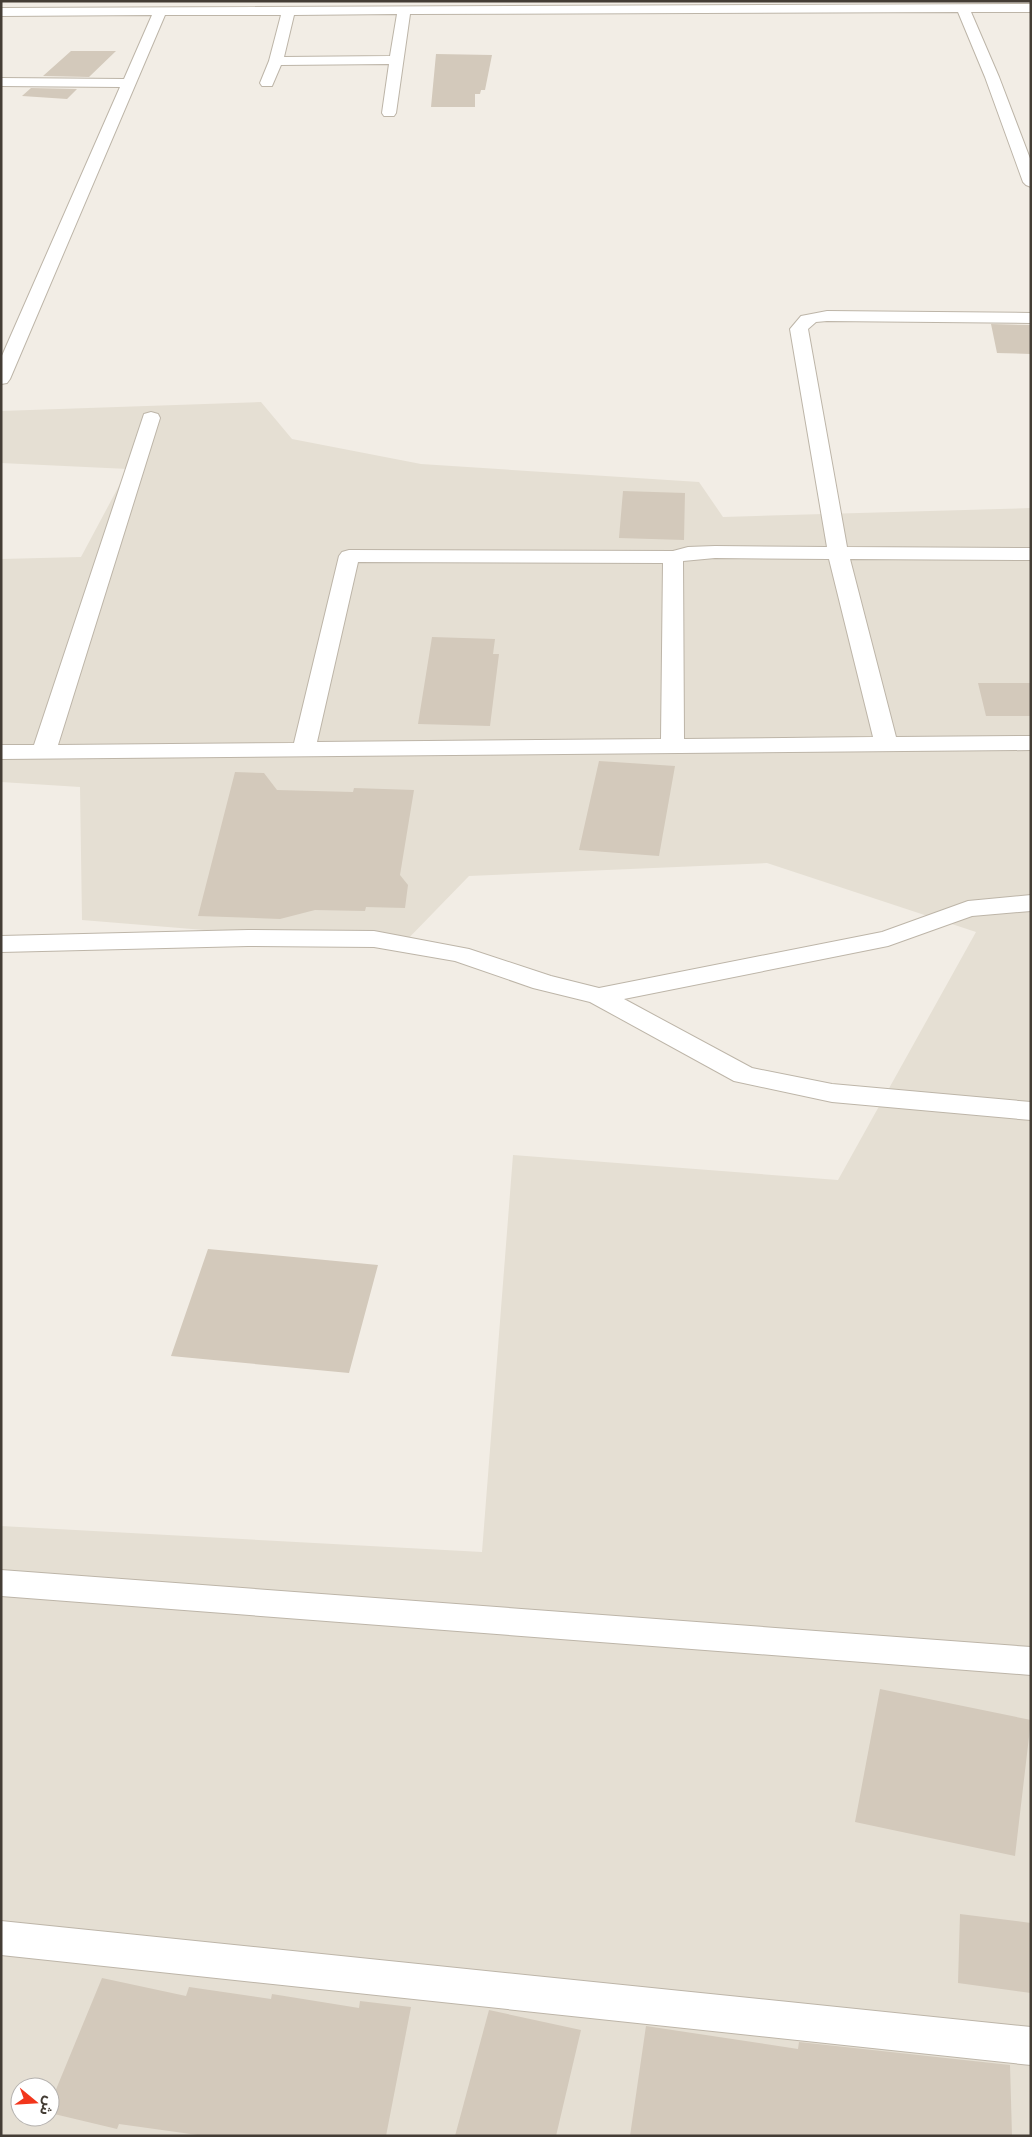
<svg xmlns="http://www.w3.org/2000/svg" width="1032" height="2137" font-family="Lato,'Noto Sans Arabic',sans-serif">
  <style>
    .residential { fill: #e5dfd3; fill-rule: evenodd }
    .building { fill: #d3c9bb }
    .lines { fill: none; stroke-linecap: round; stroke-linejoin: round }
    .street-casing { stroke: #bdb5a8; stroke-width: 2 }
    .street { fill: #fff; fill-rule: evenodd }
  </style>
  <rect width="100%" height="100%" fill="#f2ede5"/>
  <path class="residential" d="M261 402 292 439 421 464 699 482 723 517 1031 508V2136H1V1526L482 1552 513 1155 838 1180 976 932 767 863 469 876 401 946 82 920 80 787 1 782V559L81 557 128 469 1 463V411ZM20 2087H50V2117H20Z"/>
  <path class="building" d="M71 51H116L89 77 43 76Z
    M436 54 492 55 485 90H481L480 94H475V107H431Z
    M31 88 77 89 67 99 22 96Z
    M991 324 1031 325V354L997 353Z
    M623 491 685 493 684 540 619 538Z
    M432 637 495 639 493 654H499L490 726 418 724Z
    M978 683H1031V716H986Z
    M599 761 675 766 659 856 579 850Z
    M235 772 264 773 277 790 353 792 354 788 414 790 400 875 408 885 405 908 366 907 365 911 315 910 280 919 198 916Z
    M208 1249 378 1265 349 1373 171 1356Z
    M880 1689 1031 1720 1015 1856 855 1822Z
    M960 1914 1031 1923V1993L958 1983Z
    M102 1978 186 1996 189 1987 271 1999 272 1994 359 2008 360 2001 411 2007 386 2136H205L119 2124 117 2129 50 2113V2104Z
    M489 2010 581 2030 556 2136H455Z
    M646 2026 798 2049 799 2042 1010 2065 1012 2136H630Z"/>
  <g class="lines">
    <g class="street-casing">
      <path id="street" d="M1031 4V12H971L999 77 1031 161V187L1026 185 1023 182 985 77 958 12 410 14 396 113 394 116H384L382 113 389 64 281 65 272 86H262L260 83 269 61 281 15H165L10 379 7 383 1 384V358L120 87 1 86V78L124 79 152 15 1 16V8ZM397 14 390 56 284 57 294 15Z
        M827 311 1031 313V323L827 321 816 322 808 329 847 547 1031 548V560L850 559 896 737 1031 736V750L1 759V745H34L144 414 151 412 158 414 160 418 58 745 294 743 339 556 342 552 349 550 673 551 688 547 715 546 827 547 790 329 801 316ZM715 558 829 559 873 737 684 739 683 561ZM358 562 663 563 661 739 317 742Z
        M1031 895V911L972 916 888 946 624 999 752 1068 832 1084 1031 1102V1120L832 1102 734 1081 590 1002 533 988 455 961 374 947 248 946 1 952V936L248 930 374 931 469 949 551 976 599 988 882 932 968 901Z
        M1 1570 1031 1647V1675L1 1596Z
        M1 1921 1031 2027V2065L1 1955Z"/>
    </g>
    <use href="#street" class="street"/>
  </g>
  <rect width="1032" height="2137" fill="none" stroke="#443d35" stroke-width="5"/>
  <g transform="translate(35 2102) rotate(108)"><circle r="24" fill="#ffffff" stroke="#b4b1ae"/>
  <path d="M0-4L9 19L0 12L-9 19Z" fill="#f2361c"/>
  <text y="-8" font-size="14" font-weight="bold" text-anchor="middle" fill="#443d35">ش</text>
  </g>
</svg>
